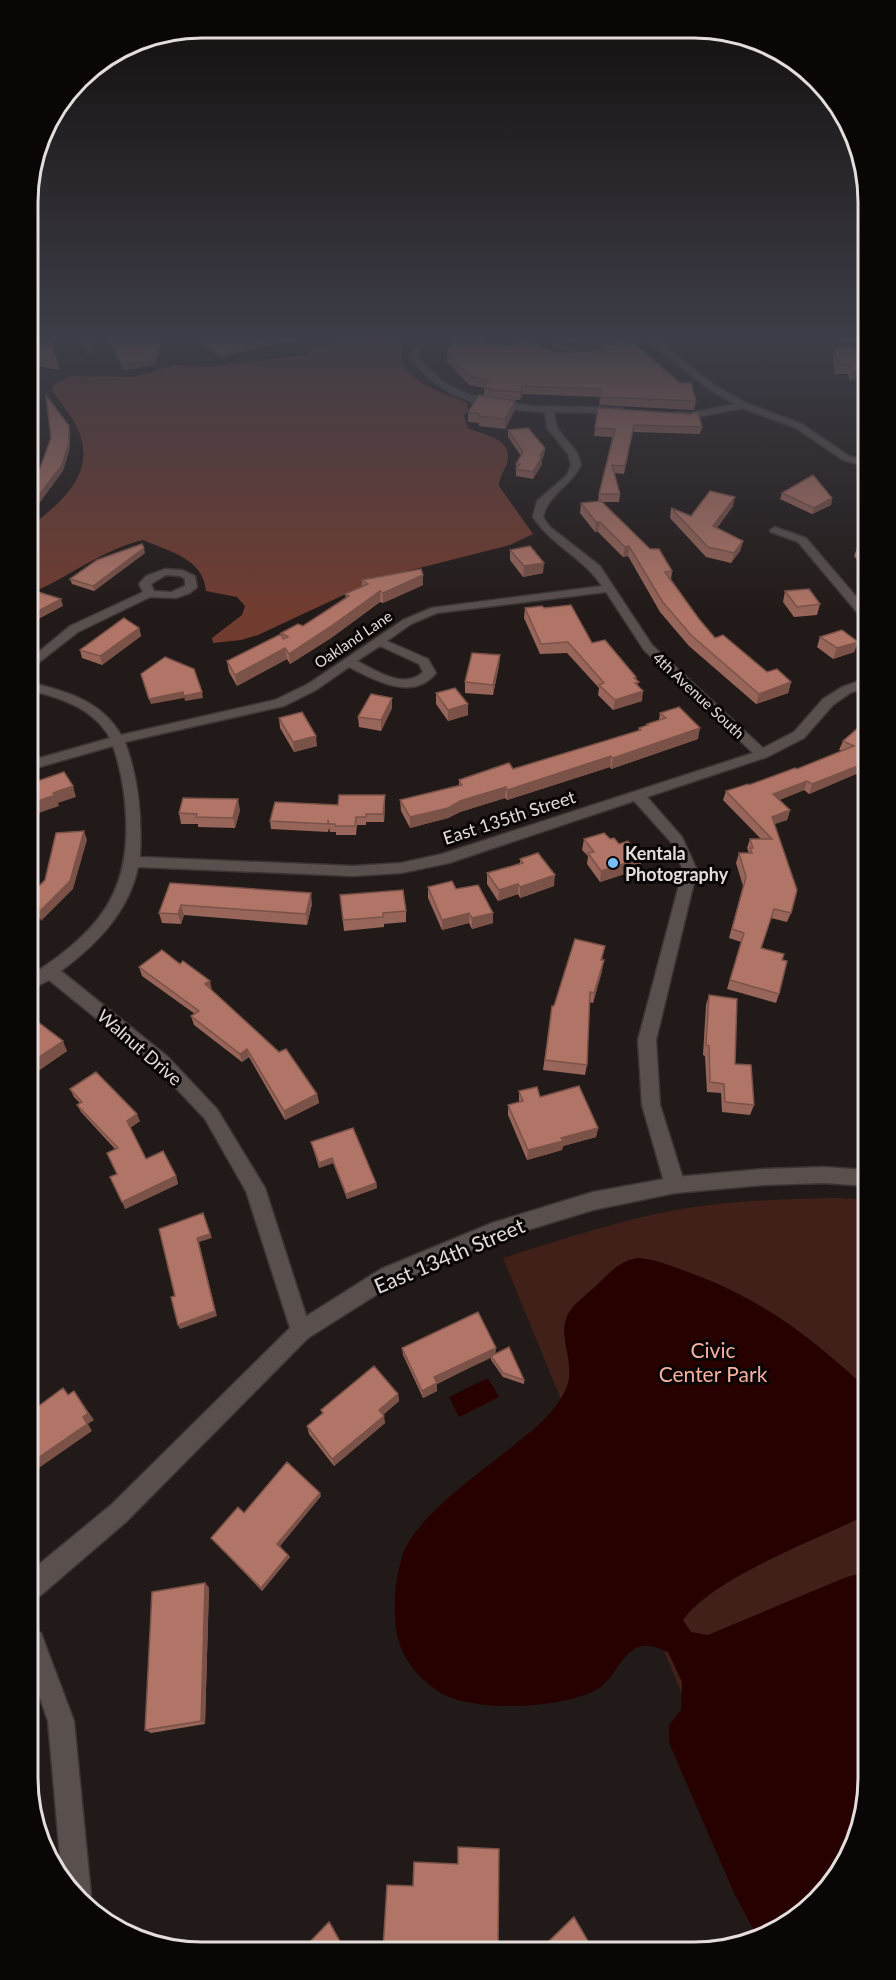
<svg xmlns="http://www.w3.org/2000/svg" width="896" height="1980" font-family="Lato,sans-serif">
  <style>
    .green { fill: #402019 }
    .forest { fill: #713c30 }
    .water { fill: #270000 }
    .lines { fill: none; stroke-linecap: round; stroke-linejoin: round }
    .minor-casing { stroke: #3b3534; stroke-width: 3 }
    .tertiary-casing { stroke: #3b3534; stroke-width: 3 }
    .minor { fill: #594f4d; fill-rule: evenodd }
    .tertiary { fill: #594f4d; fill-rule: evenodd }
    .wall { fill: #976559 }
    .shaded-wall { fill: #7b5248 }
    .building { fill: #b07567; stroke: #7b5248; stroke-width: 1.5 }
    .poi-dot { fill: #78bff8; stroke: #090605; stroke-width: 2 }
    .labels { text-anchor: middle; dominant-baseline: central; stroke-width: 6; stroke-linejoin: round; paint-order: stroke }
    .far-street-label { font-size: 15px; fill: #e3dddc; stroke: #090605 }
    .street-label { font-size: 18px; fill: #e3dddc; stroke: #090605 }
    .poi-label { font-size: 18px; font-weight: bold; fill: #e3dddc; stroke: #090605; text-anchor: start }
    .near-street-label { font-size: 21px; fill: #e3dddc; stroke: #090605 }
    .near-park-label { font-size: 21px; fill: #f8b1a0; stroke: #090605 }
    .rim { fill: none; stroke: #e3dddc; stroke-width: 3 }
  </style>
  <rect width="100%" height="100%" fill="#221a18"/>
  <path class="green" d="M840 1198 867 1200 869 1790 856 1845 826 1893 776 1924 503 1258C560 1240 617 1221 676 1210 730 1200 786 1199 840 1198Z"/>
  <path class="forest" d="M385 340 401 343C401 349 400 357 402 362 411 384 447 394 467 403L468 410 464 416 468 428C479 434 510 437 508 458 507 468 499 476 499 486L533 534 510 545 380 578 258 635 241 640 213 643 212 638 242 615 245 606 237 597 206 591C203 558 170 552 143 540 101 550 68 578 29 594V528C57 505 95 477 80 435 75 419 60 403 51 389L56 383 71 376 133 377 176 365 209 367 310 354 313 347 318 345Z"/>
  <path class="water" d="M640 1258C658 1260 671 1266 688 1272 762 1299 810 1336 867 1389L868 1514C817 1540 715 1576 683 1620L691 1632 708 1635 844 1578 868 1571 869 1790 856 1845 826 1893 757 1936 735 1895 669 1743V1725L681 1710 682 1682 668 1652C657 1648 646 1642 634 1649 620 1658 614 1677 601 1687 568 1709 468 1715 435 1689 408 1669 395 1646 395 1612 394 1594 397 1572 403 1554 419 1512 485 1470 519 1441 537 1427 555 1412 565 1391 578 1365 557 1340 567 1316 573 1303 589 1293 599 1283 611 1271 622 1259 640 1258Z
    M488 1378 499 1397 459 1417 449 1397Z"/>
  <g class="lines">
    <g class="minor-casing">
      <path id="minor" d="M80 337H88L93 353H87Z
        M573 337 586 341 637 337 590 345V349L571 353 551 346 556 339ZM572 341 582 346 571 348 560 345Z
        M643 337H652L716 386 746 403 802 424 849 456 864 460V466L843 460 796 428 742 408 689 419 673 417 671 415 676 412 689 413 735 404 710 390Z
        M821 337H846L861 340 857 342Z
        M416 344 423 346 417 357 443 382 471 396 533 406 623 408V412L620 413 554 412 557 428 578 454 581 465C571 486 548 494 543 517L550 527 600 566 652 645 763 748 794 732 823 699 842 687 865 679V687L850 693 833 705 804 738 767 757 647 797 682 837 697 870 656 1040 660 1105 685 1185 682 1191 675 1193 668 1191 665 1185 642 1105 638 1040 683 870 671 842 634 801 449 863 401 873 353 876 138 867C129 912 96 945 61 971L167 1056 217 1109 265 1188 311 1331 308 1338 301 1341 294 1338 291 1331 246 1191 205 1119 155 1066 49 980 30 990V976C94 934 130 898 126 817 125 793 121 769 113 746L29 770V761L110 738C93 708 61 698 29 690V682C65 691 101 700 121 735L275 700 308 684 403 620 431 608 602 586C584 558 551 545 533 517L537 501 567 475 571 465 568 454 547 428 545 412C487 409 447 404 409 357ZM606 592 644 650 753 753 442 854 401 863 353 866 140 857C142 818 139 780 125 742L284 706 316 690 349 667C375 680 413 702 436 673L428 659 387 641 411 624 437 613ZM380 646 419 664 423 672C404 690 377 671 357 661Z
        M775 527 806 538 865 607V618L861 617 798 542 771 532 770 530Z
        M165 569 182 570 195 576 197 587 190 593 176 598 150 597 78 632 29 670V660L70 626 143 592 139 584 146 576ZM166 575 180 576 185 579V586L171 592 154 591 151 584Z
        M32 1630 41 1633 74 1721 91 1895 84 1906 61 1868 48 1721 33 1678Z"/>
    </g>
    <g class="tertiary-casing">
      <path id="tertiary" d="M824 1167 866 1170 867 1186 824 1183 763 1185 675 1193 593 1210 495 1240 395 1283 308 1338 127 1521 41 1595 32 1598V1570L111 1505 294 1324 381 1269 492 1223 593 1192 675 1177 763 1169Z"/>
    </g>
    <use href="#minor" class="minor"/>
    <use href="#tertiary" class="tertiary"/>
  </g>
  <path class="wall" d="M28 337 58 362 60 370 33 365 28 352Z
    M107 337H130L132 340 161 344 156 365 123 370Z
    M196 337H298V339L220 357Z
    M455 337H480L484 344 512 346 518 338 556 353 603 350V345L696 401 694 410 599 405 600 397 523 394 520 400H508L515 410 505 429 479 426V423L468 422V412L484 396V388L469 385 447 361V353Z
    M835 350 864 352 850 381 848 374H835L833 359Z
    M598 408 702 427 700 434 633 432 624 474 614 473 620 494 619 502H602L672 571 671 579 699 619 715 638 767 672 791 682 788 693 756 704 689 646 660 612 628 556 623 557 598 532H595L580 513 581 503 598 501 599 494 613 437 594 436Z
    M508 430 545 448 544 455 542 459V464L533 479 516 476V464L521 456 508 437Z
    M782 493 832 498 831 505 812 514 780 499Z
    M733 506 717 528 743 541 740 551 731 563 706 557 670 518 671 508 691 516Z
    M858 545H864V568L854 556Z
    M510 550 543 573 523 577 510 560Z
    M145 553 94 591 72 584 70 579Z
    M362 580 423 585 383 603 380 602 331 638 290 664 287 659 237 686 229 672 227 661 281 635V633L303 626 346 598 345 594 362 586Z
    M785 591 820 604 817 615 794 617 783 602Z
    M525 608H544L592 643 636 677 642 701 613 710 598 695 599 688 567 653 540 654 524 618Z
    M139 628 141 636 102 665 82 658 80 650Z
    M820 637 858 642 854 652 833 659 817 647Z
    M500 655 499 665 493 695 465 693V682Z
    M436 693 468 715 448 721 436 704Z
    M392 708 381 731 359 727 358 717Z
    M660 713 698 739 611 769 610 767 507 800 505 798 460 812 448 818 410 828 401 811 400 800 459 785V780L513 769 638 731 639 728 646 726 647 724 659 720Z
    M279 718 317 746 294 752 280 728Z
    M865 722V771L859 776 856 774 809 794 804 790 779 800 790 810 787 820 774 824 791 913 787 922 771 918 761 948 782 960 779 994 776 1003 727 989 741 942 729 938 743 886 736 863 739 853H749L747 848 750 839H761L723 800 726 791 749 785 797 769 842 751 839 750 843 741Z
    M385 804 384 822H366V825H357L356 835H336V832H330L329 828 328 832 271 829 270 821 338 805Z
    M240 810 235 828 198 827V824H181L179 813Z
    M584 839H610L619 844 642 858 640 869 600 882 587 864 588 856 582 850Z
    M520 859 554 886 520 898 518 894 498 901 487 884V873L520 863Z
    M170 883 312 904 307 925 184 915 181 924 162 923 159 913Z
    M428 887 456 889 493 923 472 929 469 923 442 930 428 898Z
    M340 895 406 911V922L384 924V927L344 931Z
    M603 956 602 960V971L593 1003 589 1002 587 1065 585 1075 543 1070 552 1006H554Z
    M180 964 212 990 317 1094 319 1103 285 1120 249 1057 242 1062 194 1025 191 1016 195 1014 142 976 139 967Z
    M709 995 735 1064 754 1105 750 1115 722 1112 721 1093 707 1092 705 1056 703 1055 706 1005Z
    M30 1016 67 1051 38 1071 30 1064Z
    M70 1089 140 1121 130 1128 146 1159 176 1176 178 1184 125 1209 117 1174 115 1149 81 1112 77 1105 80 1103 74 1097Z
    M519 1091 540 1097 598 1128 596 1137 563 1146 562 1150 527 1160 508 1115V1105L519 1102Z
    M311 1142 376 1183 377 1188 347 1199 333 1163 319 1168Z
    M402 1348H496L495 1354 524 1380V1384L503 1377 491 1360V1357L437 1384V1391L423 1398 403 1355Z
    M398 1394 399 1401 383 1415 385 1423 334 1466 309 1434 307 1426 322 1414 321 1410Z
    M321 1496 280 1546 288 1555 290 1557 262 1591 211 1538 244 1513Z
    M205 1583 209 1588 205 1724 151 1733 145 1730Z
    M573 1917H574L592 1948H541Z"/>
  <path class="shaded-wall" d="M286 337H298V339L220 357 219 352Z
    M160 339 161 344 156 365 123 370 122 365Z
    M864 367V375L850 381 853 372Z
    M523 386V394L520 400V392Z
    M515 401V410L505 429V419Z
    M634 425 633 432 624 474 625 466Z
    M69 426 70 432V449L63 471 41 501 29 511 28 504Z
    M545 448 544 455 542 459V464L533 479V472Z
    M735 497 733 506 711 536 713 526Z
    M832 498 831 505 812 514 814 508Z
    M596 522H600L598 532H595Z
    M743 541 740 551 731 563 734 553Z
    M629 546 628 556 623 557 625 547Z
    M144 548 145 553 94 591 93 586Z
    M544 563 543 573 523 577 524 566Z
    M423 575V585L383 603V593Z
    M380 591V602L331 638 290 664 289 654Z
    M61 599 63 606 29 624V616Z
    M139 628 141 636 102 665 100 656Z
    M858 642 854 652 833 659 837 648Z
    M285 648 287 659 237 686 235 675Z
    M500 655 499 665 493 695V685Z
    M791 682 788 693 756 704 759 694Z
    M643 691 642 701 613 710 615 700Z
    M183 692 184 698 151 704 149 699Z
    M202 692 203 698 185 701 184 696Z
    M392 698V708L381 731V720Z
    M468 704V715L448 721V710Z
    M700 728 698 739 611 769 613 758Z
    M316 736 317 746 294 752 293 742Z
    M611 756 610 767 507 800V790Z
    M860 765 856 774 809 794 812 784Z
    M865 765V771L859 776 863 767Z
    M807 781 804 790 770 804 773 794Z
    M73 786 76 797 58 803 59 806 30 816V804L53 793Z
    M506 787 505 798 460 812 448 818 410 828V817Z
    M385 795V804L384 822 383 814Z
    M238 799 240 810 235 828 233 818Z
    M790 810 787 820 769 826 772 817Z
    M84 831 87 840 73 889 41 921 40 918 30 928V917Z
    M642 858 640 869 600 882 601 871Z
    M555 875 554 886 520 898V887Z
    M518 884V894L498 901 499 890Z
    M311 893 312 904 307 925 306 914Z
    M181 905 184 915 181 924 178 914Z
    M469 913V923L442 930V920Z
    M493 913V923L472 929V918Z
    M604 960 602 971 593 1003 594 993Z
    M210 981 212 990 205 984Z
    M63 1041 67 1051 38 1071 33 1061Z
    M247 1049 249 1057 242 1062 240 1054Z
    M317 1094 319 1103 285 1120 284 1111Z
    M137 1114 140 1121 130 1128 127 1121Z
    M598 1128 596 1137 563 1146 562 1150 527 1160 528 1150 561 1138Z
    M332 1158 333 1163 319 1168V1163Z
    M176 1176 178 1184 125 1209 122 1202Z
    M376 1183 377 1188 347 1199 346 1194Z
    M203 1213 212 1238 199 1242 217 1316 180 1329 178 1325Z
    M496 1348 495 1356 437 1383V1391L423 1398 422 1391 434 1377Z
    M74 1391 94 1420 88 1424 92 1431 33 1472 37 1479 32 1483V1462L83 1417Z
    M398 1394 399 1401 380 1417 379 1410Z
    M384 1416 385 1423 334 1466 332 1459Z
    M320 1493 321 1496 279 1547 277 1544Z
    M288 1555 290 1557 262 1591 261 1588Z
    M205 1583 209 1588 205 1724 201 1721Z
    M329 1922H330L345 1949H344Z"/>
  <path class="building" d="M28 337H48L58 362 31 357 28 349Z
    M109 337H130L132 340 160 339 155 360 122 365Z
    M201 337H286L219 352Z
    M455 337H480L484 344 512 346 513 337H515L556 353 609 350 603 345 630 340 680 383H691L696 401 600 397 601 389 523 386 520 392 495 390 484 387 489 380 469 376 447 353Z
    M844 346 864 352V367L853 372 850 365H838L835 350Z
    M46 395 69 426V443L62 465 39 495 28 504V482L40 468 51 438Z
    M479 395 515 401 505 419 479 416 480 414 468 412Z
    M598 408 690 414 698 412 702 427 634 425 625 466 612 465 620 494H599L615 429 595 428Z
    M528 428 545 448 540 456 542 457 533 472 516 469 520 464H516L523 452 508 430Z
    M813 475 832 498 814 508 782 493Z
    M710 491 735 497 713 526 743 541 734 553 708 547 671 508 691 516Z
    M601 501 650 549H659L672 571 665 572 699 619 715 638 723 635 767 672 777 669 791 682 759 694 691 635 662 601 629 546 625 547 600 522H596L581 503Z
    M142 544 144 548 93 586 70 579 97 560Z
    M858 545H864V554Z
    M530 546 544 563 524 566 510 550Z
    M421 569 423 575 383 593 380 591 330 627 289 654 285 648 235 675 227 661 281 634 283 639 288 637 281 633 298 624 303 626 349 596 345 594 368 584 362 580Z
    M809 589 820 604 797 607 785 591Z
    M35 591 61 599 29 616V595Z
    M571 605 592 643 605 640 636 677 634 678 639 682 635 683 643 691 615 700 599 685 604 683 568 642 541 644 525 608 542 606 544 608Z
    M124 618 139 628 100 656 80 650Z
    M842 630 858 642 837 648 820 637Z
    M472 653 500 655 493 685 465 682Z
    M165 657 194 669 202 692 184 696 183 692 149 699 141 674Z
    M455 688 468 704 448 710 436 693Z
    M371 694 392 698 381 720 358 717Z
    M679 707 700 728 613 758 611 756 507 790 506 787 460 801 448 808 410 817 400 800 462 785 459 780 509 763 513 769 641 730 639 728 648 725 647 724 666 718 660 713Z
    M302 712 316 736 293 742 279 718Z
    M865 722V765L863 767 860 765 812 784 807 781 773 794 790 810 772 817 797 890 791 913 774 909 761 948 784 954 782 960 787 961 779 994 730 980 744 933 732 929 746 877 739 853H752L750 848H753L750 839H772L726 791 748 784 749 785 795 768 797 769 854 746 843 741Z
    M64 772 73 786 53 793 55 795 30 804 29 784Z
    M339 795H385L383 814H366V817H356L355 826H335V824H329L328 820V824L270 821 275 802 338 805Z
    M183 798 238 799 233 818 196 817 197 814 179 813Z
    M84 831 70 881 38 913 39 908 30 917V895L45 880 56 833Z
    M604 833 610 839 614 838 619 844 628 841 642 858 601 871 588 853 594 852 584 839Z
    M538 853 555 875 520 887 518 884 499 890 487 873 523 863 520 859Z
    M452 881 456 889 478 885 493 913 472 918 469 913 442 920 428 887Z
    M170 883 311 893 306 914 181 905 178 914 159 913Z
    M403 890 406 911 383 913V917L343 920 340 895Z
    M575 939 605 946 601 960H604L594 993 590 992 587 1065 545 1060 552 1006H554Z
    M162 950 180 964 183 961 210 981 205 984 279 1052 286 1049 317 1094 284 1111 247 1049 240 1054 191 1016 199 1011 139 967Z
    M709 995 737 999 735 1064 751 1065 754 1105 725 1102 724 1084 710 1082 709 1046 706 1045Z
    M30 1016 63 1041 33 1061 30 1058Z
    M96 1072 137 1114 127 1121 146 1159 163 1151 176 1176 122 1202 110 1177 117 1174 107 1153 118 1148 77 1105 82 1102 70 1089Z
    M579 1086 598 1128 561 1138 563 1141 528 1150 508 1105 523 1101 519 1091 537 1087 540 1097Z
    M353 1128 376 1183 346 1194 332 1158 319 1163 311 1142Z
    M203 1213 210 1234 197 1238 215 1311 178 1325 171 1297 175 1296 159 1229Z
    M478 1312 496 1348 434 1377 437 1383 422 1391 402 1348Z
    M509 1347 524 1380 503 1373 491 1356Z
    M374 1366 398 1394 379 1410 384 1416 332 1459 307 1426 323 1413 321 1410Z
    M63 1388 68 1395 74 1391 88 1413 83 1417 87 1424 32 1462V1411Z
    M287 1462 320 1493 277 1544 288 1555 261 1588 211 1538 238 1507 244 1513Z
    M205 1583 201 1721 145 1730 152 1592Z
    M458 1847 499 1849 498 1948 383 1949 387 1885 413 1886 414 1862 458 1864Z
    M574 1917 592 1948H542Z
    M329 1922 344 1949H303Z"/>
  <linearGradient id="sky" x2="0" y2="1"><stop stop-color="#130e0d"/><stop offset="0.55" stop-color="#3e3e48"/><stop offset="1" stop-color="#3e3e48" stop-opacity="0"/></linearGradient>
  <rect width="896" height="614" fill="url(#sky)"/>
  <circle class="poi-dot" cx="613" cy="863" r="6"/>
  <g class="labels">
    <g class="far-street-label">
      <text transform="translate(353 639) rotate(-34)">Oakland Lane</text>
      <text transform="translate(699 695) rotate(43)">4th Avenue South</text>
    </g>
    <g class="street-label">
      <text transform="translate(509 817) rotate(-18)">East 135th Street</text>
      <text transform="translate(140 1047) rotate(41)">Walnut Drive</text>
    </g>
    <g class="poi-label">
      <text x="625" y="853">Kentala<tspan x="625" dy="21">Photography</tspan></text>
    </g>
    <g class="near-street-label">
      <text transform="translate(449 1255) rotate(-23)">East 134th Street</text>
    </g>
    <g class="near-park-label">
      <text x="713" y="1349">Civic<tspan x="713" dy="24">Center Park</tspan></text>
    </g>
  </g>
  <path d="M0 0H896V1980H0ZM202 38H694A164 164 0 0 1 858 202V1778A164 164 0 0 1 694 1942H202A164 164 0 0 1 38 1778V202A164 164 0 0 1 202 38Z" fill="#090605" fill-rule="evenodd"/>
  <path class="rim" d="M202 38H694A164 164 0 0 1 858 202V1778A164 164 0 0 1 694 1942H202A164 164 0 0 1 38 1778V202A164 164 0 0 1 202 38Z"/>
</svg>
